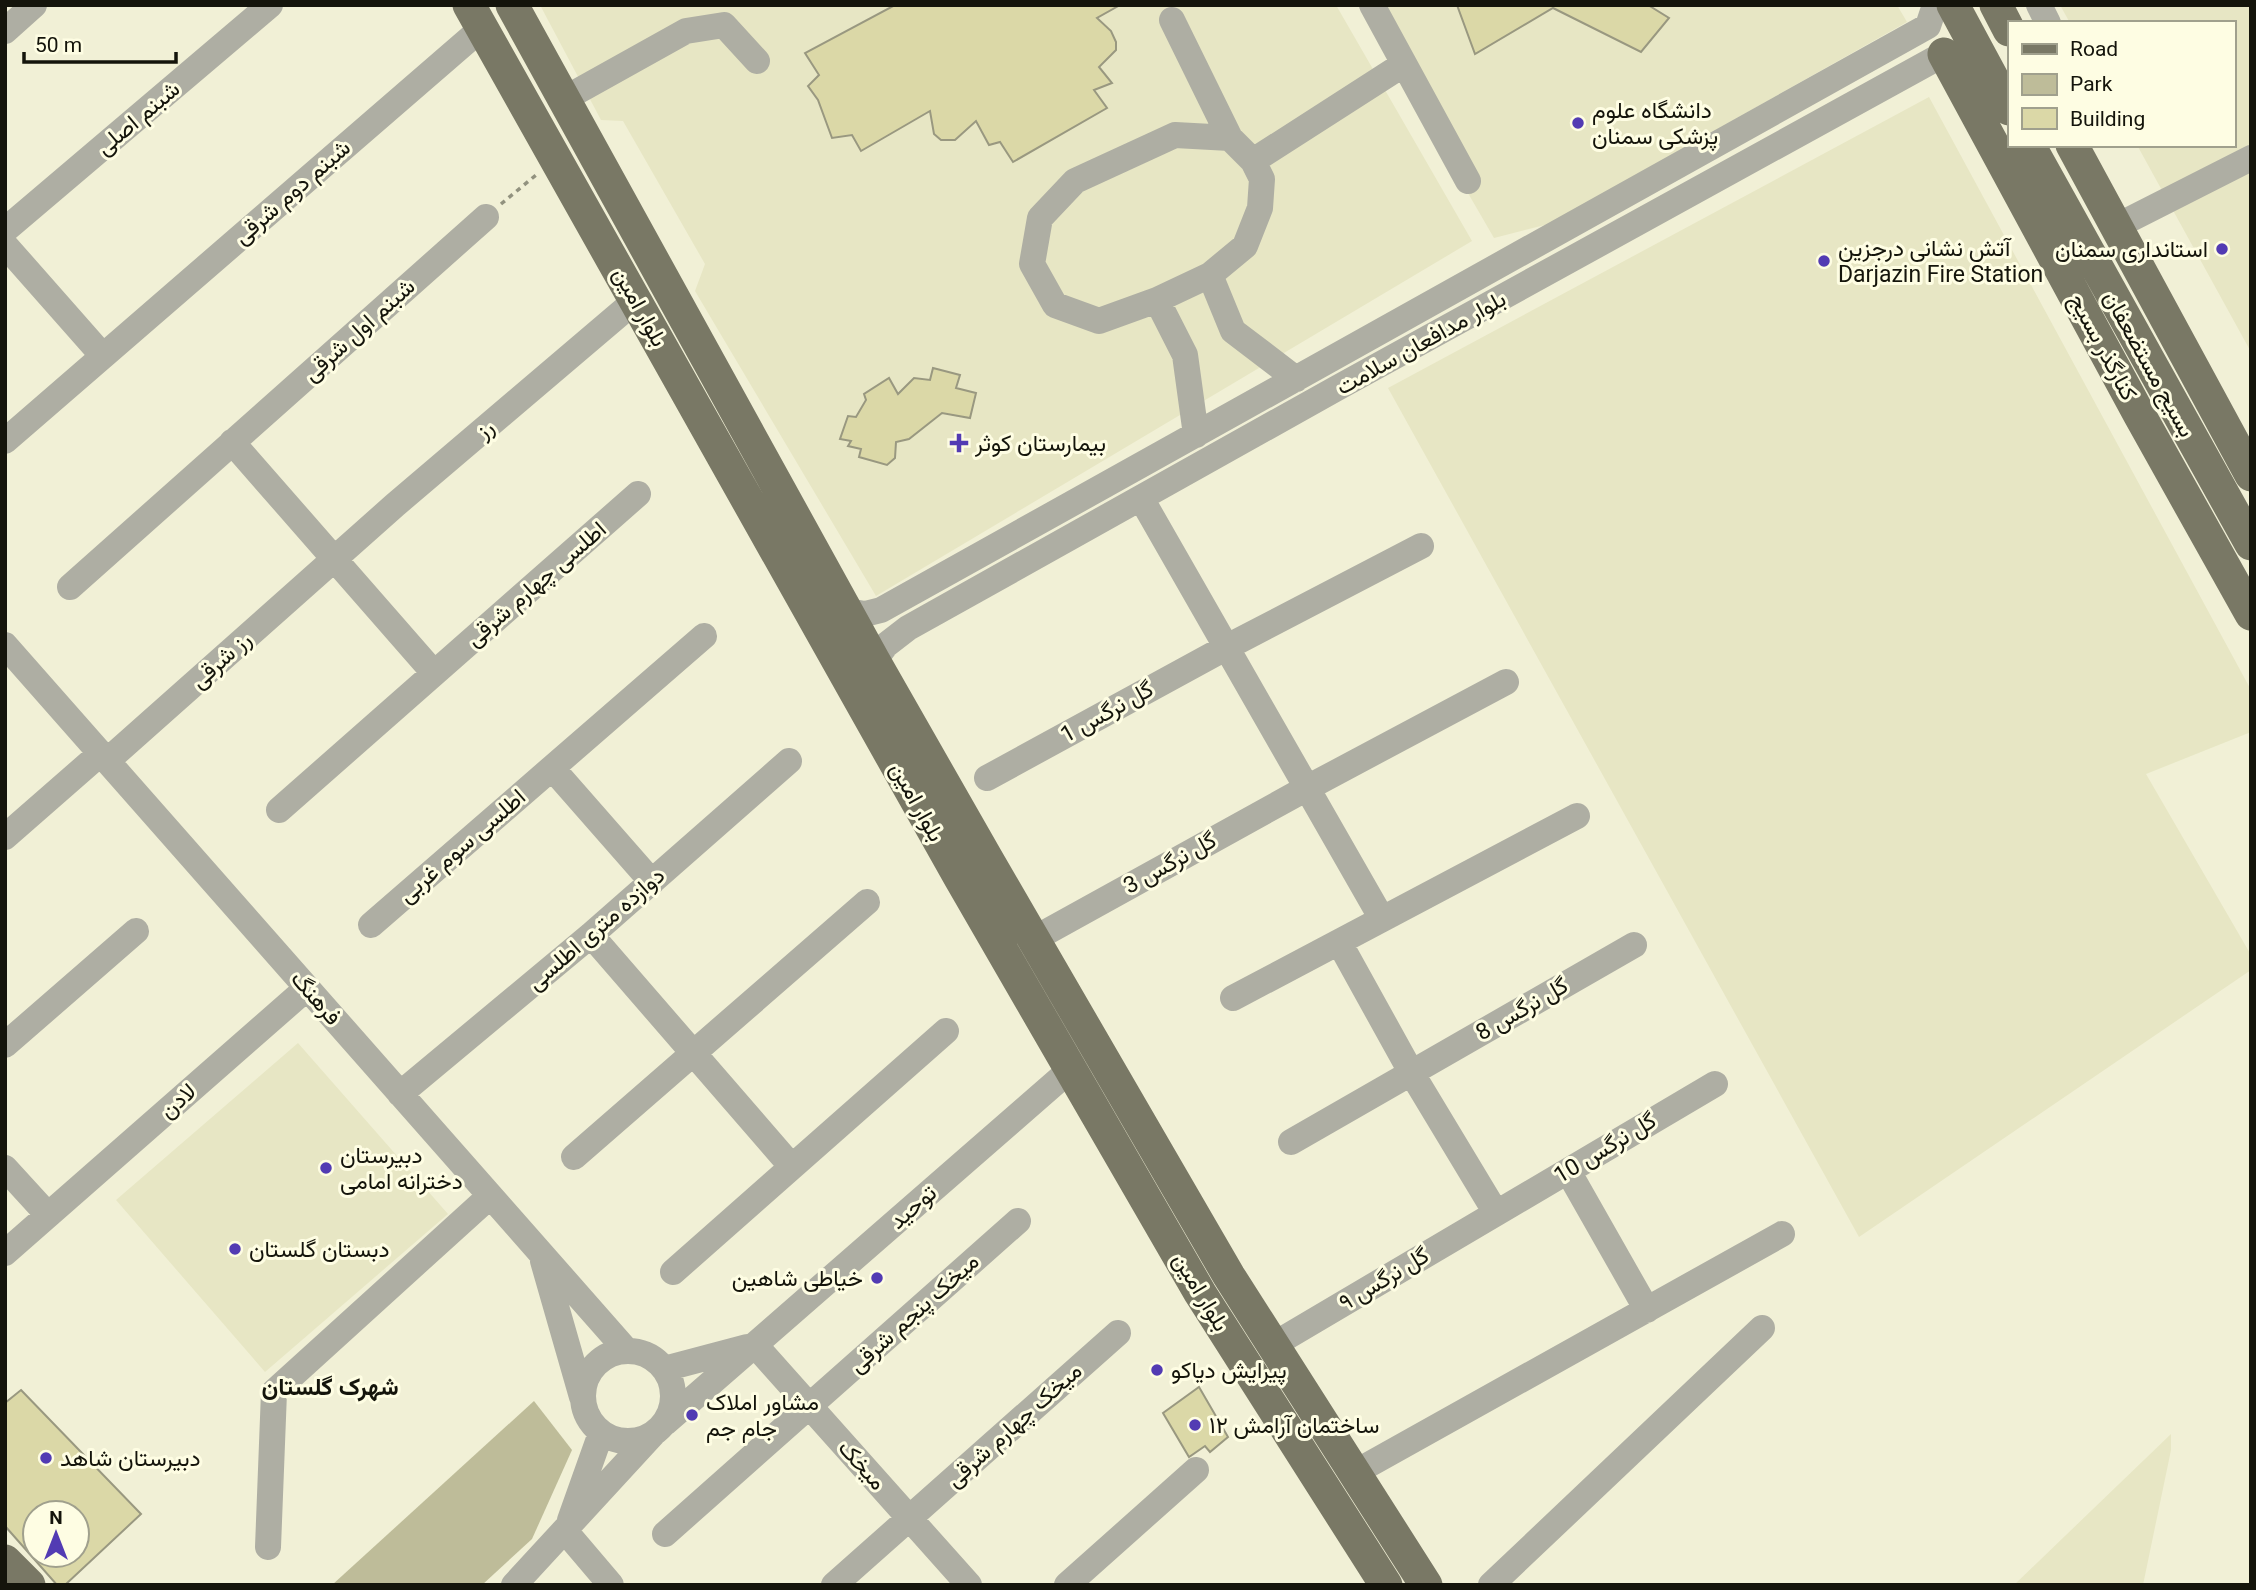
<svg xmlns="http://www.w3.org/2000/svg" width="2256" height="1590" font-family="Roboto,Vazirmatn,sans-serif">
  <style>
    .built { fill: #e7e6c4 }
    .green { fill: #bebc99 }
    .building { fill: #dbd8a7; stroke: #999880; stroke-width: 2; fill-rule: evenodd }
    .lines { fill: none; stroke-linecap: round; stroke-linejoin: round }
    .path { stroke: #92927f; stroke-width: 3.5; stroke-dasharray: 5 5; stroke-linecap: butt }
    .minor { stroke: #aeaea3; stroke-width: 26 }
    .major { stroke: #797865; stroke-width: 33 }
    .poi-dot { fill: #523bb3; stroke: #fefde3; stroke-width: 2.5 }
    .labels { text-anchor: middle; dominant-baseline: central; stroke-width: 6; stroke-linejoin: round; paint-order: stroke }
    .poi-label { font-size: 23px; fill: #14140b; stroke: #fefde3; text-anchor: start }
    .street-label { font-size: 23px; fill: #14140b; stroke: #fefde3 }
    .neighbourhood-label { font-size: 24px; font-weight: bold; fill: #14140b; stroke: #fefde3 }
  </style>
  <rect width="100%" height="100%" fill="#f1f0d6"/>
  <path class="built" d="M540 5H1336L1472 241 876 596 695 291 705 264 623 121 601 120Z
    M1359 5H1897L1907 22 1549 224 1494 238Z
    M2060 5H2251V352L2137 145H2233V23H2070Z
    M1929 97 2251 690V732L2146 774 2251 955V970L1859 1237 1388 388Z
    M298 1043 448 1214 265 1372 116 1200Z
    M2171 1434V1450L2143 1585H2014Z"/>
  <path class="green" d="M534 1401 572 1450 532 1539 482 1585H332Z"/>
  <path class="building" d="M895 5H1120L1097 18 1111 31 1116 42V50L1099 67 1112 83 1094 90 1107 108 1013 162 1000 142 989 145 976 121 955 140H941L934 134 930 111 861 151 852 135 832 138 818 100 808 86 819 75 805 53Z
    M1457 5H1648L1669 18 1641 52 1553 8 1475 54Z
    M933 368 960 375 956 388 976 393 970 418 942 413 909 439 896 442 895 458 887 465 859 457 861 449 848 446 851 441 840 439 848 416 856 417 866 400 864 394 889 378 898 394 914 378 930 380Z
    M1199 1387 1228 1437 1210 1452 1205 1446 1189 1457 1163 1413Z
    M21 1390 141 1514 65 1585H57L5 1526V1403ZM35 1513H77V1555H35Z"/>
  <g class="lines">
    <path class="path" d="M501 204 536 175"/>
    <path class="minor" d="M1372 5 1468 181
      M2039 5 2048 23
      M1172 20 1230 138
      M5 31 34 5
      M564 99 686 31 724 25 757 61
      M1175 135 1230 138 1253 161 1262 179 1260 208 1245 246 1210 275 1157 300 1099 321 1055 305 1032 264 1040 218 1075 181Z
      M1253 161 1404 64
      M2117 226 2251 158
      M5 230 270 5
      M5 245 102 355
      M1210 275 1233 331 1296 379
      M1157 300 1185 355 1196 435
      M5 441 482 28
      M232 442 434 673
      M1141 498 1382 919
      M70 587 486 217
      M847 611 865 614 881 610 1928 26 1935 5
      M5 645 627 1351
      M874 661 886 645 908 628 1339 387 1944 54 1964 55
      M107 761 395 505 636 300
      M552 768 652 882
      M987 778 1227 647 1421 546
      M279 810 638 494
      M5 837 101 753
      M371 925 704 636
      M591 935 792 1167
      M1034 939 1307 788 1506 682
      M1339 942 1411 1072 1496 1213
      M1233 998 1577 816
      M5 1045 136 931
      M400 1094 591 935 789 761
      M1291 1142 1634 945
      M574 1157 867 902
      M5 1168 48 1215
      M1568 1171 1647 1310
      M5 1253 307 988
      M543 1261 582 1397
      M673 1272 946 1031
      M755 1345 969 1585
      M1273 1345 1715 1084
      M583 1396a45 45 0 1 1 90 0a45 45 0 1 1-90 0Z
      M664 1369 747 1347
      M665 1423 1071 1069
      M1354 1473 1782 1234
      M570 1520 601 1433
      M566 1532 611 1585
      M665 1534 1018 1221
      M268 1547 274 1392 490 1196
      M514 1585 653 1434
      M834 1585 1118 1333
      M1067 1585 1196 1470
      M1491 1585 1762 1328"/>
    <path class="major" d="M469 5 960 878 1200 1293 1386 1585
      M512 5 874 661 987 859 1229 1276 1426 1585
      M1953 5 2009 109
      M1996 5 2009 30
      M1944 54 2139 414 2251 614
      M2029 145 2251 544
      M2072 145 2251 475
      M5 1561 29 1585"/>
  </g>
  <g class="poi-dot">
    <circle cx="1578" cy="123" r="7"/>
    <circle cx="2222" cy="249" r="7"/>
    <circle cx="1824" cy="261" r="7"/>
    <path d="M955.5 432.5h7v7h7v7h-7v7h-7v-7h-7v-7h7z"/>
    <circle cx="326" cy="1168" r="7"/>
    <circle cx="235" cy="1249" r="7"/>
    <circle cx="877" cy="1278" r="7"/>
    <circle cx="1157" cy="1370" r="7"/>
    <circle cx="692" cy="1415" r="7"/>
    <circle cx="1195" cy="1425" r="7"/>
    <circle cx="46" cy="1458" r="7"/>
  </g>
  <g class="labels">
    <g class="poi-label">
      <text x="1592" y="110">دانشگاه علوم<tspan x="1592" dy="26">پزشکی سمنان</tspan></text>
      <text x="1838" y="248">آتش نشانی درجزین<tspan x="1838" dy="26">Darjazin Fire Station</tspan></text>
      <text x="2208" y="249" text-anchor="end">استانداری سمنان</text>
      <text x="975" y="443">بیمارستان کوثر</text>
      <text x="340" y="1155">دبیرستان<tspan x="340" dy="26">دخترانه امامی</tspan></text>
      <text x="249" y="1249">دبستان گلستان</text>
      <text x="863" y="1278" text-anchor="end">خیاطی شاهین</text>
      <text x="1171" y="1370">پیرایش دیاکو</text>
      <text x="706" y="1402">مشاور املاک<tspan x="706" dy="26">جام جم</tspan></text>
      <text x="1209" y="1425">ساختمان آرامش ۱۲</text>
      <text x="60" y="1458">دبیرستان شاهد</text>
    </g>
    <g class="street-label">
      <text transform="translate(138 118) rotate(-40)">شبنم اصلی</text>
      <text transform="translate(292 192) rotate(-41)">شبنم دوم شرقی</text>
      <text transform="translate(640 307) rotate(61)">بلوار امین</text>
      <text transform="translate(359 330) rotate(-42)">شبنم اول شرقی</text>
      <text transform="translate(1421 343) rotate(-29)">بلوار مدافعان سلامت</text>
      <text transform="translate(2103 347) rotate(62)">کنارگذر بسیج</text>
      <text transform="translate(2149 364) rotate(61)">بسیج مستضعفان</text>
      <text transform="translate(485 429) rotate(-40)">رز</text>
      <text transform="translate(536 584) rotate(-41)">اطلسی چهارم شرقی</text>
      <text transform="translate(221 660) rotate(-42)">رز شرقی</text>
      <text transform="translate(1107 712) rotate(-29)">گل نرگس 1</text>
      <text transform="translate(917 802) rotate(61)">بلوار امین</text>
      <text transform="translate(462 846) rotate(-41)">اطلسی سوم غربی</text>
      <text transform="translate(1170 863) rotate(-29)">گل نرگس 3</text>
      <text transform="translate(596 929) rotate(-41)">دوازده متری اطلسی</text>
      <text transform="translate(316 998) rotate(49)">فرهنگ</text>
      <text transform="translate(1522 1009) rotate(-30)">گل نرگس 8</text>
      <text transform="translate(178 1101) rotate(-41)">لادن</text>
      <text transform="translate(1605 1148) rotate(-31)">گل نرگس 10</text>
      <text transform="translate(913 1207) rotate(-41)">توحید</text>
      <text transform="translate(1384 1279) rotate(-31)">گل نرگس ۹</text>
      <text transform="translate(1201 1292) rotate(59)">بلوار امین</text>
      <text transform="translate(914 1313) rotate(-42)">میخک پنجم شرقی</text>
      <text transform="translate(1014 1425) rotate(-42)">میخک چهارم شرقی</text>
      <text transform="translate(862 1465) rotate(48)">میخک</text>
    </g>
    <g class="neighbourhood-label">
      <text x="330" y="1387">شهرک گلستان</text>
    </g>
  </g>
  <rect width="2256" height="1590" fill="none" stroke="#14140b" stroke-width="14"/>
  <rect x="2008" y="21" width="228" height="126" fill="#fefde3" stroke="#a0a08d" stroke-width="2"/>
  <rect x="2022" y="44" width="35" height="10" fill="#797865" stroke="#a0a08d" stroke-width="2"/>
  <text x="2070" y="56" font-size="21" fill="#14140b">Road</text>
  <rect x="2022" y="74" width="35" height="21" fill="#bebc99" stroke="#a0a08d" stroke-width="2"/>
  <text x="2070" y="91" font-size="21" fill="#14140b">Park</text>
  <rect x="2022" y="108" width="35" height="21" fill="#dbd8a7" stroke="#a0a08d" stroke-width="2"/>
  <text x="2070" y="126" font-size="21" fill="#14140b">Building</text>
  <g transform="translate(56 1534)"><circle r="33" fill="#fefde3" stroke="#a0a08d" stroke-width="2"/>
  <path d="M0-5L12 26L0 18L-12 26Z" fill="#523bb3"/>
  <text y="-10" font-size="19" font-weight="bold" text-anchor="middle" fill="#14140b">N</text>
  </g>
  <path d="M24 52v10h152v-10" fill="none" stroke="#14140b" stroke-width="3.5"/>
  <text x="35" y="52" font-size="21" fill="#14140b" stroke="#fefde3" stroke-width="5" paint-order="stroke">50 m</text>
</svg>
